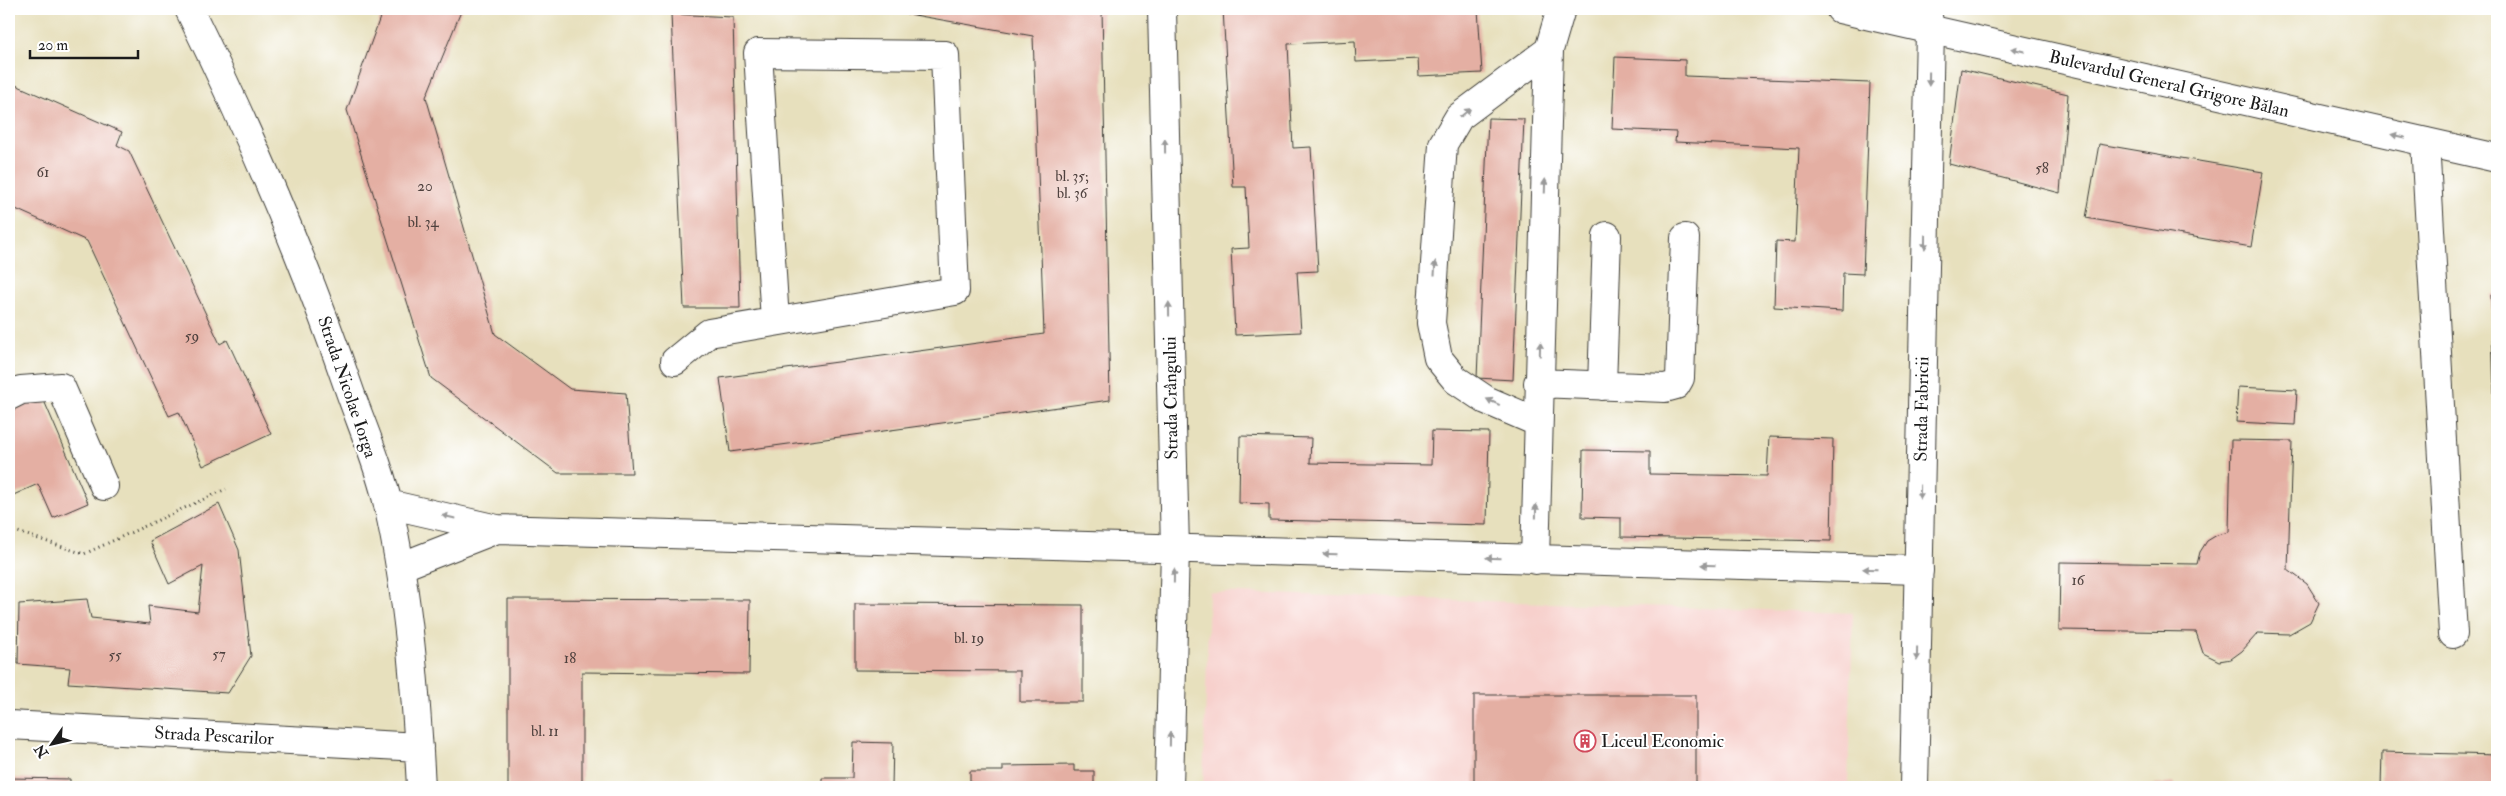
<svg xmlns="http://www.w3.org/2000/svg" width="2506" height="796" font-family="'IM FELL Double Pica',serif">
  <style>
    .built { fill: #f7d0cc }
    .building { fill: #e4afa3 }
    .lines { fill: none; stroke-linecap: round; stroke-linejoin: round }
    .minor-casing { stroke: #3a3934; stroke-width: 30 }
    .major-casing { stroke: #3a3934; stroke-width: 30 }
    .path { stroke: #3a3934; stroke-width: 3; stroke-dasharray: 1 4; stroke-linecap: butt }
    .minor { stroke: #fff; stroke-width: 28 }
    .major { stroke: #fff; stroke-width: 28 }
    .oneway { fill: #999 }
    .labels { text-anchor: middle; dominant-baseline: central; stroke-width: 4; stroke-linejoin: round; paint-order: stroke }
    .number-label { font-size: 15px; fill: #4e413e }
    .street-label { font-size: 18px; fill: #1c1c1c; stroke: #fff }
    .poi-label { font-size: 18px; fill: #1c1c1c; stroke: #fff; text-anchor: start }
  </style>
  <rect width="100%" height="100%" fill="#fff"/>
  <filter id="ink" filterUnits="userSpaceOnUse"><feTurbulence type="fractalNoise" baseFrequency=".02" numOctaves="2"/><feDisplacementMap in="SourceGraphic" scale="10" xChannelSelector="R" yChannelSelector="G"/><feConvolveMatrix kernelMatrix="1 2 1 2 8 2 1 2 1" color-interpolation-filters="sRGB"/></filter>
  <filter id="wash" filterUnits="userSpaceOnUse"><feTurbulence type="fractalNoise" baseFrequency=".0096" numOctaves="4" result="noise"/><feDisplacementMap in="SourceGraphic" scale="20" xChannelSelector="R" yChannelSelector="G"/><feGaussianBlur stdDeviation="1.12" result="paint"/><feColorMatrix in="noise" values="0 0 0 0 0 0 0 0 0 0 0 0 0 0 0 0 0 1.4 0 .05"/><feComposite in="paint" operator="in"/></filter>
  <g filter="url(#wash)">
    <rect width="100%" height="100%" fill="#e7e0bd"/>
    <path class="built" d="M1209 592 1853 613 1848 787H1203Z"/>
    <g id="blocks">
      <path class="building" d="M383 9H462L426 97 495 334 570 389 626 393 632 473H558L431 378 347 110Z
        M880 9H1102L1110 400 730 452 720 378 1044 334 1033 36Z
        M1223 9H1421V12L1478 9 1482 73 1419 76 1418 59 1356 62 1355 41 1288 44 1293 148 1311 147 1318 271 1297 272 1301 332 1235 335 1231 249 1249 248 1246 187H1233Z
        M671 14 733 17 740 308H684Z
        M1615 57 1685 60V76L1870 83 1863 274 1843 273 1842 311 1774 307 1776 241 1795 242 1799 148 1675 142 1676 132 1612 129Z
        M1961 69 2068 94 2060 193 1949 164Z
        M9 82 122 132 117 145 129 151 220 344 227 340 271 434 203 466 179 412 169 416 87 241 9 206Z
        M1488 118 1524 119 1513 380 1477 378Z
        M2099 144 2263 172 2251 247 2086 218Z
        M2491 294H2497V397L2494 398Z
        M2238 387 2297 390 2295 425 2236 422Z
        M42 396 88 503 53 518 38 484 9 497V411Z
        M1432 431 1489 432 1487 525 1269 520V504L1239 503 1240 436 1311 438 1310 463 1431 465Z
        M1769 437 1833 439 1831 541 1621 537V518L1582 517 1583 450 1650 451V474L1767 476Z
        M2231 440 2292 441 2288 570 2307 584 2319 603 2310 622 2289 634 2258 633 2242 651 2231 659 2219 661 2203 653 2196 632 2059 630 2060 562 2197 564 2200 552 2207 541 2217 535 2229 532Z
        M219 504 239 550 251 656 228 693 68 683 70 668 18 664 19 604 87 599 91 618 150 624 148 606 198 612 203 566 169 584 150 541Z
        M508 599 750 600 749 674 582 672V787H508Z
        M855 604 1083 605V702H1020V671L855 670Z
        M1474 695H1696V787H1474Z
        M853 742 893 743 892 787H822V778H852Z
        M2382 752 2497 755V787H2381Z
        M1074 765V771H1094V787H970V771H1003V766Z
        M9 778 70 779V787H9Z
        M2175 783V787H2143V786Z"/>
    </g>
  </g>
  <g filter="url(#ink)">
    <use href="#blocks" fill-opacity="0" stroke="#3a3934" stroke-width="1"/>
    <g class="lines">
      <g class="minor-casing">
        <path id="minor" d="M189 9C250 133 305 261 350 392 363 429 380 467 388 505 409 597 416 693 421 787
          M1162 9 1175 549 1169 787
          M1927 9 1930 30
          M2425 142 2453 634
          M675 361 709 333 955 291 945 55 758 53 775 321
          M1538 383 1665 388 1676 385 1680 378 1685 238
          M1602 386 1607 236
          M9 396 21 390 61 387 104 486
          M1537 422 1486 400 1456 380 1438 358 1431 323 1443 144 1459 117 1549 50
          M388 504 497 529 1919 570
          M1535 560 1549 50 1561 9
          M400 567 497 529
          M9 725 419 747"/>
      </g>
      <g class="major-casing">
        <path id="major" d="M1840 9 2497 158
          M1914 787 1930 30"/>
      </g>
      <path class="path" d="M9 529 84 554 226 489"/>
      <use href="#minor" class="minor"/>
      <use href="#major" class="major"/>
    </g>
    <defs><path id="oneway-solid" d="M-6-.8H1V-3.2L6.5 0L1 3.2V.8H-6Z" transform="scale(1.25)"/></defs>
    <g class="oneway">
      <use href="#oneway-solid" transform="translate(2018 50) rotate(-167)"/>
      <use href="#oneway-solid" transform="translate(1929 79) rotate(91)"/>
      <use href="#oneway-solid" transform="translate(1465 113) rotate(-39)"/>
      <use href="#oneway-solid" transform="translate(2398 136) rotate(-167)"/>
      <use href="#oneway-solid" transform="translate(1165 146) rotate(-91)"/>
      <use href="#oneway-solid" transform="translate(1545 186) rotate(-88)"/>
      <use href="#oneway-solid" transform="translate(1925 242) rotate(91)"/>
      <use href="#oneway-solid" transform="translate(1435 268) rotate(-86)"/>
      <use href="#oneway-solid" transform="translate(1169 309) rotate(-91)"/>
      <use href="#oneway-solid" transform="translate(1540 349) rotate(-88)"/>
      <use href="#oneway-solid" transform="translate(1493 402) rotate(-155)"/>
      <use href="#oneway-solid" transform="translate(1920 492) rotate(91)"/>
      <use href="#oneway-solid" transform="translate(1536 511) rotate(-89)"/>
      <use href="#oneway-solid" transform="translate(449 517) rotate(-167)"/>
      <use href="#oneway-solid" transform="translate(1330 554) rotate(-178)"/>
      <use href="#oneway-solid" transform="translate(1493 558) rotate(-178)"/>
      <use href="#oneway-solid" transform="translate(1708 565) rotate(-178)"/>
      <use href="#oneway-solid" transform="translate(1870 569) rotate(-178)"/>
      <use href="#oneway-solid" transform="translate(1174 576) rotate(-89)"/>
      <use href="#oneway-solid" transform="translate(1917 654) rotate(91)"/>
      <use href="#oneway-solid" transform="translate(1170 739) rotate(-89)"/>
    </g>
  </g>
  <defs>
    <g id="building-ring" transform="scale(1.125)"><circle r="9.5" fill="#fff" stroke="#d1495b" stroke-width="1.5"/><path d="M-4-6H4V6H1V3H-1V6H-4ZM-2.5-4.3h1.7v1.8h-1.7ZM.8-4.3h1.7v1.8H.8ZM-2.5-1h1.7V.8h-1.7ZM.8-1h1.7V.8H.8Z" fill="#d1495b"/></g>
  </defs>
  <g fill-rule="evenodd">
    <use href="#building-ring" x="1585" y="741"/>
  </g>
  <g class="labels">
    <g class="number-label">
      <text x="2042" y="168">58</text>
      <text x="43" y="172">61</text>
      <text x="1072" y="176">bl. 35;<tspan x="1072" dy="17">bl. 36</tspan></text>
      <text x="425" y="186">20</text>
      <text x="423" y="222">bl. 34</text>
      <text x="192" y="336">59</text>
      <text x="2078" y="580">16</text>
      <text x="969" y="638">bl. 19</text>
      <text x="219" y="654">57</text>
      <text x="115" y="655">55</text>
      <text x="570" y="658">18</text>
      <text x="545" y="731">bl. 11</text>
    </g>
    <g class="street-label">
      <text transform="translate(2169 84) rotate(13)">Bulevardul General Grigore Bălan</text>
      <text transform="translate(347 387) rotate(71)">Strada Nicolae Iorga</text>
      <text transform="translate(1171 398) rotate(-91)">Strada Crângului</text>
      <text transform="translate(1922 409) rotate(-89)">Strada Fabricii</text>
      <text transform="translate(214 736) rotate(3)">Strada Pescarilor</text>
    </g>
    <g class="poi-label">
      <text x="1601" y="741">Liceul Economic</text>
    </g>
  </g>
  <rect width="2506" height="796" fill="none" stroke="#fff" stroke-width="30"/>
  <g transform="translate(52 744) rotate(236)" stroke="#ffffff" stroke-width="4" paint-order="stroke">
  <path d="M0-4L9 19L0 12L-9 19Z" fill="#1c1c1c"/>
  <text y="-8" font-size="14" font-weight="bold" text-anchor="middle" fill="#1c1c1c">N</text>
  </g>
  <path d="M30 50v8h108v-8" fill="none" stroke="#1c1c1c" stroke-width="2.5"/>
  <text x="38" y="50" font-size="15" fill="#1c1c1c" stroke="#ffffff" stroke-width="4" paint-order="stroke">20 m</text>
</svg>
